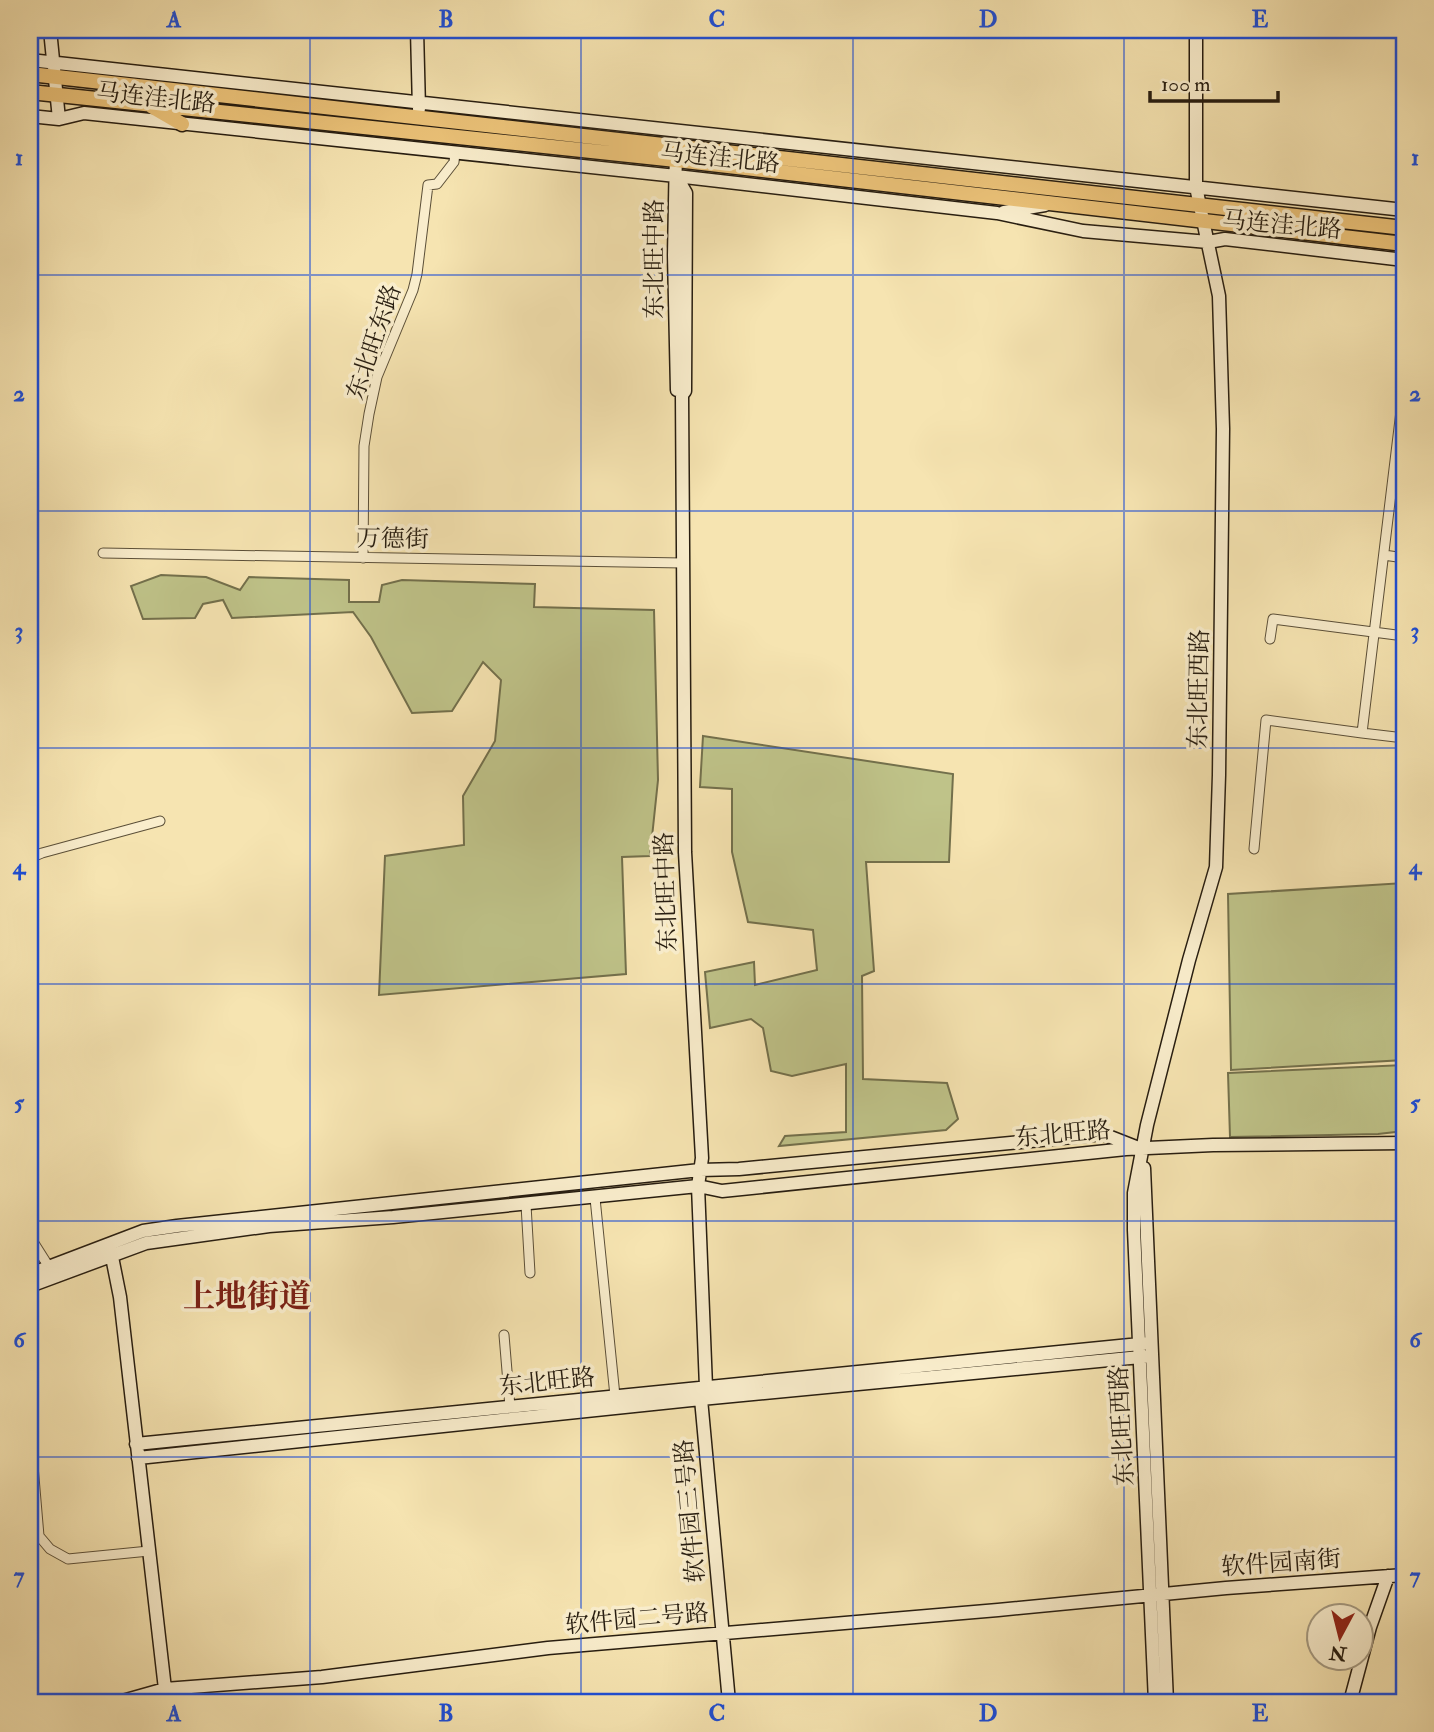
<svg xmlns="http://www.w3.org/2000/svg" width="1434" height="1732" font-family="'IM FELL Double Pica','Noto Serif SC',serif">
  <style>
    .green { fill: #bfc389; stroke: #73704c; stroke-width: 2 }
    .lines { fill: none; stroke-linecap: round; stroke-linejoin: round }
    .street-casing { stroke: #5b4f38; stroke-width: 11 }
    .secondary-casing { stroke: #271d10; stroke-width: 15 }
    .primary-casing { stroke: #271d10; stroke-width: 17 }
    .street { stroke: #f9edcc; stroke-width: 9 }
    .secondary { stroke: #f9edcc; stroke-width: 12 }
    .primary { stroke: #ebc278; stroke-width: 14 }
    .grid { fill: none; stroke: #1d4ed8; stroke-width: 2; stroke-opacity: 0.55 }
    .labels { text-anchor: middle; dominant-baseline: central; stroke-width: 7; stroke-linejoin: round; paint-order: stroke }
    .street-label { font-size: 24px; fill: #271d10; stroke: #f9edcc }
    .district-label { font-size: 32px; font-weight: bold; fill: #7a1f14; stroke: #f9edcc }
    .neatline { fill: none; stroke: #1d4ed8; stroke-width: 2.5 }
    .grid-label { font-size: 23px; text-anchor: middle; font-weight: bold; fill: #1d4ed8 }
  </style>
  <rect width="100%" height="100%" fill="#f6e4b1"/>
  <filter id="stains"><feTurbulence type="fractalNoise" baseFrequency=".00286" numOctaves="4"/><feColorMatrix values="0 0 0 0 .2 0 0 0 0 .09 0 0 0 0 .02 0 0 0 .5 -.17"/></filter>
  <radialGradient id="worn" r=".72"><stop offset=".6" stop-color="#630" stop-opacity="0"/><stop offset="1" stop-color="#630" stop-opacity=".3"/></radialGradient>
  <path class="green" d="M161 575 206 577 240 590 249 577 349 580V602H379L382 585 402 580 535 584 534 607 654 610 658 780 650 856 622 857 626 974 379 995 385 856 464 845 463 796 495 741 501 680 483 662 452 711 412 713 371 637 353 612 232 618 223 600 203 604 195 618 143 619 131 586Z
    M703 736 953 774 949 862H866L874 971 862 976 863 1079 947 1083 958 1119 946 1130 779 1146 785 1136 846 1132V1064L792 1076 771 1071 763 1028 751 1019 710 1028 705 972 754 962 755 985 817 970 813 930 748 922 732 852V789L700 787Z
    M1404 883V1060L1231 1070 1228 894Z
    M1404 1065V1131L1378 1134 1230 1137 1228 1073Z"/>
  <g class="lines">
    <g class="street-casing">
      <path id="street" d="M1404 403H1402L1362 733 1404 738
        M103 553 683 563
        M1384 555 1404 558
        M363 558 364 446 369 414 377 377 413 290 417 274 428 185 437 184 454 162 455 153
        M1270 639 1273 619 1404 636
        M1254 849 1266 720 1362 733
        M30 858 42 853 160 821
        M595 1198 615 1396
        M526 1205 530 1273
        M30 1237 49 1267
        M504 1335 510 1407
        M30 1430 39 1536 50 1549 68 1559 149 1551
        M30 1695 39 1702"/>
    </g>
    <g class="secondary-casing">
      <path id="secondary" d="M50 30 59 119
        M417 30 419 109
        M30 60 1404 210
        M30 116 59 119 84 113 676 176 997 213 1083 231 1208 242 1225 239 1404 260
        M676 150 674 255 677 390
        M676 176 686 193 685 391 682 395 685 852 702 1158 698 1186 706 1387 701 1399
        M1004 212 1045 205
        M1144 1168 1167 1702
        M111 1252 120 1297 165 1689
        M30 1274 143 1231 177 1226 700 1170 739 1169 1103 1134 1136 1147
        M30 1286 146 1243 269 1226 393 1217 698 1186 722 1191 1126 1149 1213 1145 1404 1143
        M701 1399 729 1702
        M136 1444 1150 1343
        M138 1458 701 1399 1151 1356
        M119 1702 165 1689 322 1677 548 1648 998 1610 1226 1588 1404 1575
        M1155 1702 1134 1230V1193L1147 1125 1189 960 1216 867 1219 775 1223 429 1219 296 1196 187V30
        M1350 1702 1370 1627 1388 1576"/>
    </g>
    <g class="primary-casing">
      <path id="primary" d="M30 74 1404 228
        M30 92 676 160 1404 244
        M151 106 182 124"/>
    </g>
    <use href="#street" class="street"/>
    <use href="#secondary" class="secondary"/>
    <use href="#primary" class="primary"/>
  </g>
  <path class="grid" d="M310 30V1702M581 30V1702M853 30V1702M1124 30V1702M30 275H1404M30 511H1404M30 748H1404M30 984H1404M30 1221H1404M30 1457H1404"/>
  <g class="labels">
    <g class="street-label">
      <text transform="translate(156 98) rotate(6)">马连洼北路</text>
      <text transform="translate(720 158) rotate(6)">马连洼北路</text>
      <text transform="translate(1282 225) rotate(5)">马连洼北路</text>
      <text transform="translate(654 259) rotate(-90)">东北旺中路</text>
      <text transform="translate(374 342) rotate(-71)">东北旺东路</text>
      <text transform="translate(393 539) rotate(1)">万德街</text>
      <text transform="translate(1199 689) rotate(-89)">东北旺西路</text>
      <text transform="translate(666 892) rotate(-92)">东北旺中路</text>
      <text transform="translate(1063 1134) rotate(-5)">东北旺路</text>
      <text transform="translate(547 1382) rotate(-6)">东北旺路</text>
      <text transform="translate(1122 1426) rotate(-93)">东北旺西路</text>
      <text transform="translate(690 1511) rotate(-95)">软件园三号路</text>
      <text transform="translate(1281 1563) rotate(-4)">软件园南街</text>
      <text transform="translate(637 1619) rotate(-5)">软件园二号路</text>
    </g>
    <g class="district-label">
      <text x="247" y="1297">上地街道</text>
    </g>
  </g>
  <rect width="1434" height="1732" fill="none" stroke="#f6e4b1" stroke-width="77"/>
  <g transform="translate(1340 1637) rotate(187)"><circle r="33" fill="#f9edcc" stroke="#a59a81" stroke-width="2"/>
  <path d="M0-5L12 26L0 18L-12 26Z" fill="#8f2418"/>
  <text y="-10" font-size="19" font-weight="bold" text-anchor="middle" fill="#271d10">N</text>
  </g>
  <path d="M1150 91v10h128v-10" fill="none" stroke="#271d10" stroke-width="3.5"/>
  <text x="1161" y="91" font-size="21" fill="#271d10" stroke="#f9edcc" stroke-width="5" paint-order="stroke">100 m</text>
  <rect x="38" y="38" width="1358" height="1656" class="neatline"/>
  <g class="grid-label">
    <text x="174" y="27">A</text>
    <text x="446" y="27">B</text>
    <text x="717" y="27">C</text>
    <text x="988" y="27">D</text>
    <text x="1260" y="27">E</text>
    <text x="19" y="165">1</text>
    <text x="1415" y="165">1</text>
    <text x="19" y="401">2</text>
    <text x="1415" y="401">2</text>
    <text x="19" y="638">3</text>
    <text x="1415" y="638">3</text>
    <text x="19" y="874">4</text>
    <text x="1415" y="874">4</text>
    <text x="19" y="1110">5</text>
    <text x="1415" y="1110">5</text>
    <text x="19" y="1347">6</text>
    <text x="1415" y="1347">6</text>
    <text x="19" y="1583">7</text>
    <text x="1415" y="1583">7</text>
    <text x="174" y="1721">A</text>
    <text x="446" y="1721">B</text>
    <text x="717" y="1721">C</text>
    <text x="988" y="1721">D</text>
    <text x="1260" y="1721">E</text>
  </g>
  <rect width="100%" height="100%" filter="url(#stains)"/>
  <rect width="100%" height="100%" fill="url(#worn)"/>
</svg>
